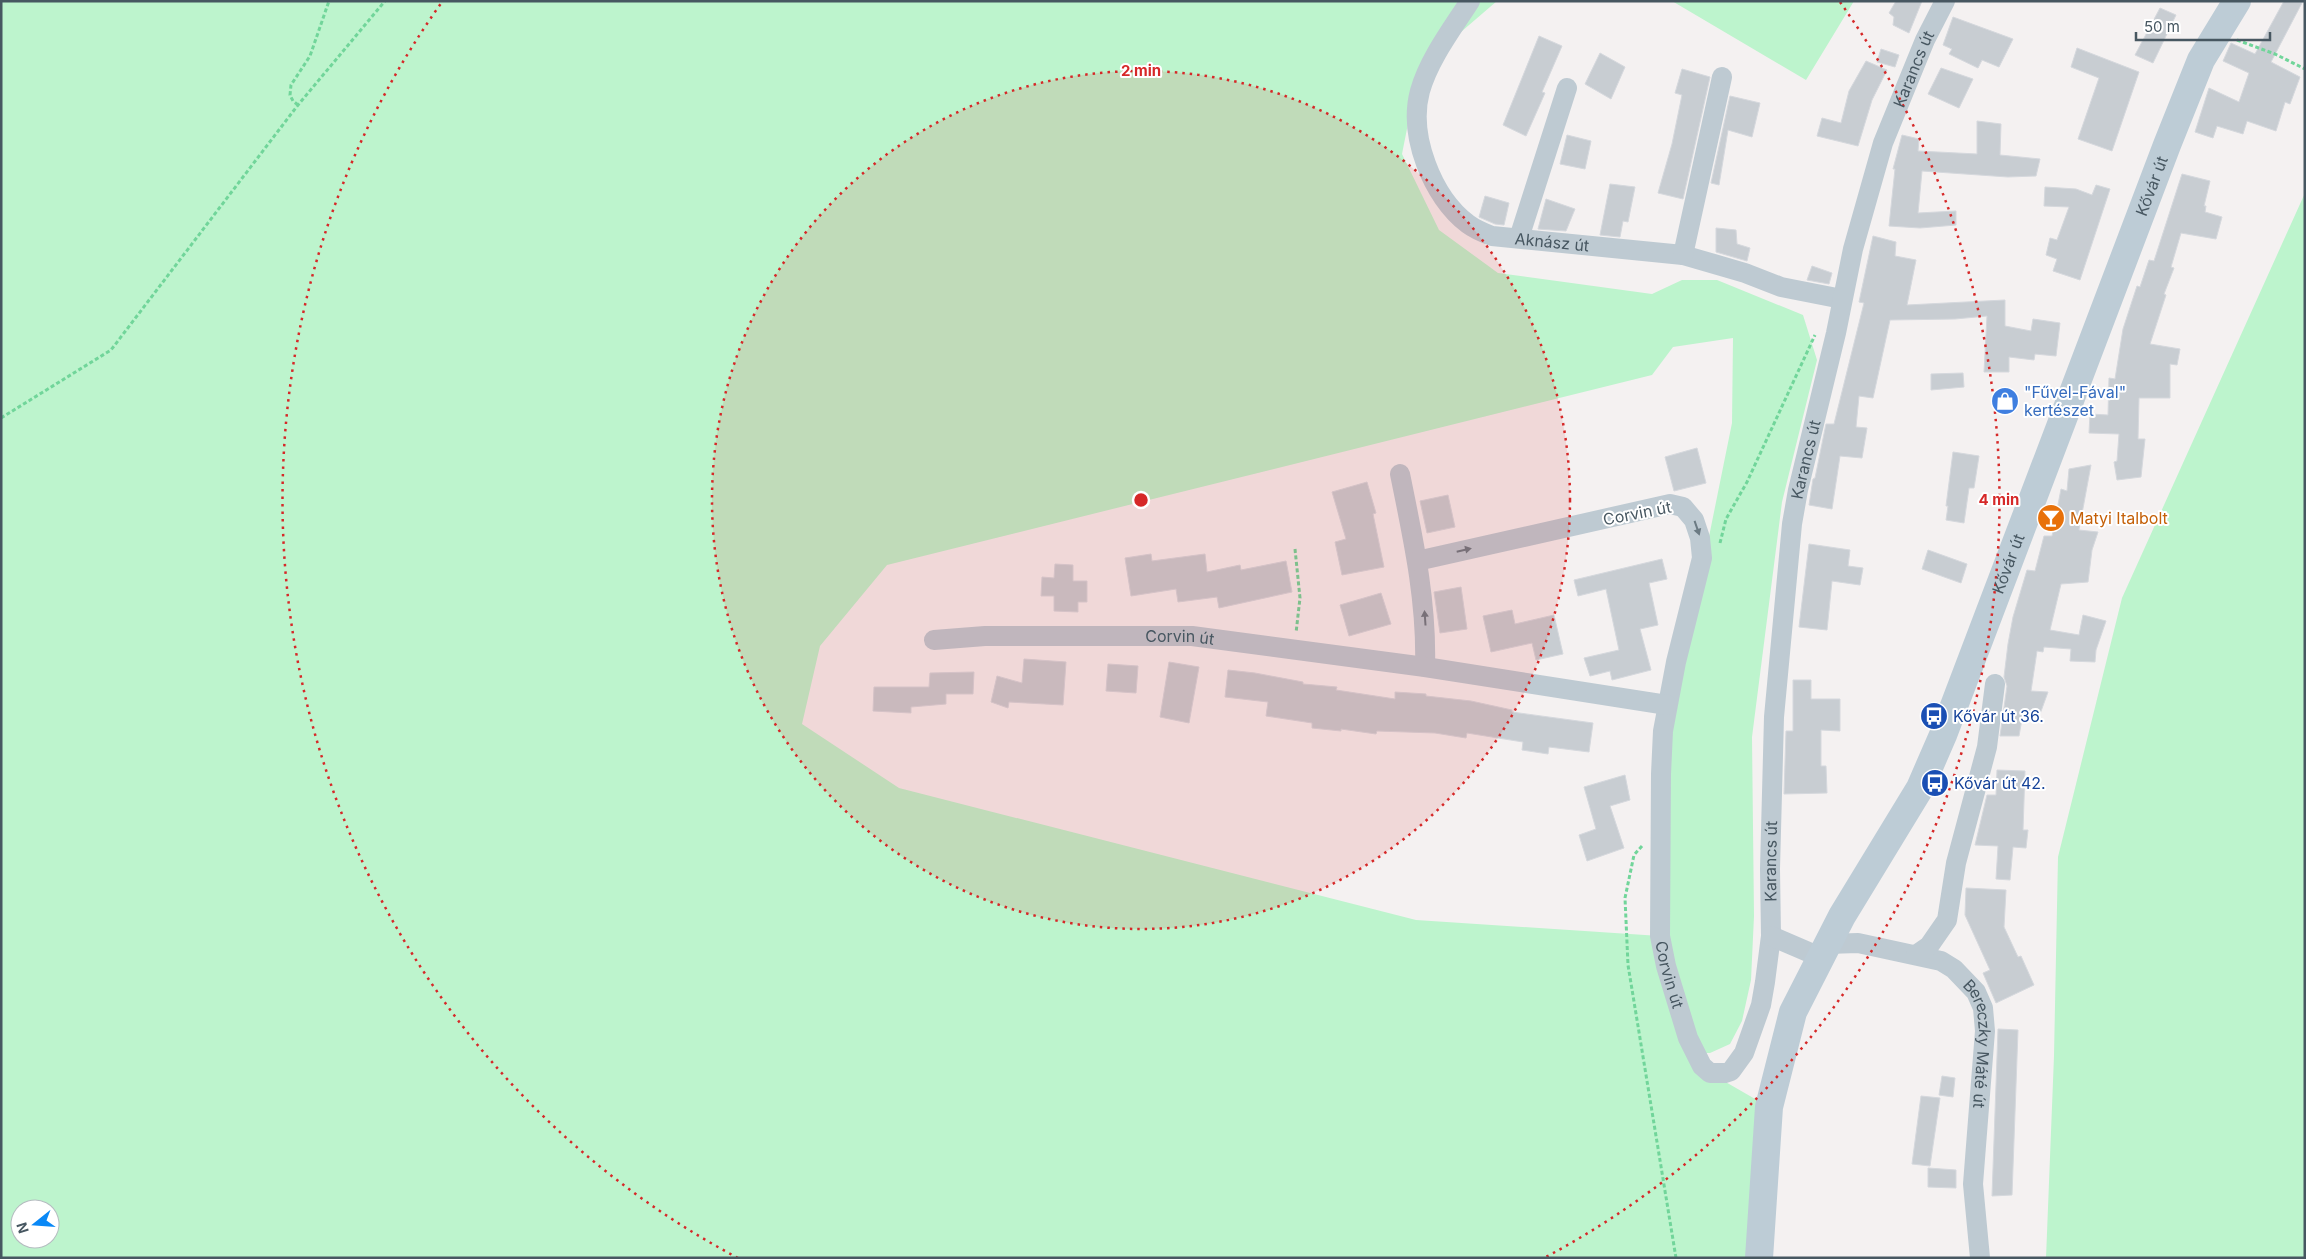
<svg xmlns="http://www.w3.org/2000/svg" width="2306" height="1259" font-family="Inter,sans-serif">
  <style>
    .green { fill: #bdf4cd; fill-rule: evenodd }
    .building { fill: #c8cdd2; stroke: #d5d8dd }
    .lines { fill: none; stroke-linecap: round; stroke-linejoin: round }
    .path { stroke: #71d59a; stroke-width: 3; stroke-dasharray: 4 2.5; stroke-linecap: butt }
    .street { stroke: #becad2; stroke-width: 20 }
    .secondary { stroke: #bdccd6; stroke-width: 28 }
    .oneway { fill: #6b7a83 }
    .ring { fill: none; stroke: #d62828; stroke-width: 2.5; stroke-dasharray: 2.5 5 }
    .labels { text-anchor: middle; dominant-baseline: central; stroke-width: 4; stroke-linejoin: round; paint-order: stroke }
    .street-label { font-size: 16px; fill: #475761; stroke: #fff }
    .shop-label { font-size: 16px; fill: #366cbe; stroke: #fff; text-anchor: start }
    .food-label { font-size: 16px; fill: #c56008; stroke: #fff; text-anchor: start }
    .transit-label { font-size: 16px; fill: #164399; stroke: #fff; text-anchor: start }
    .centre { fill: #d62828; stroke: #fff; stroke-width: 2.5 }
    .ring-label { font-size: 15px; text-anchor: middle; font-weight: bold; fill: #d62828; stroke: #fff; stroke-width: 4; stroke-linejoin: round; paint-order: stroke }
  </style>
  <rect width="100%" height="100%" fill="#f4f1f1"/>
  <path class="green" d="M1 1H1497L1419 68 1402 154 1439 230 1498 273 1652 294 1682 280H1717L1803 315 1817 360 1782 502 1752 737 1754 916 1751 980 1742 1021 1730 1044 1710 1053H1696L1710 1073 1769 1107 1759 1258H1ZM1733 338 1732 423 1661 774 1660 936 1416 920 899 788 802 724 820 646 887 565 1652 375 1673 347ZM20 1209H50V1239H20Z
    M1672 1H1854L1806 80Z
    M2305 193V1258H2046L2054 1056 2058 857 2122 598Z"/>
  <path class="building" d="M1896 1H1922L1909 33 1893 25 1894 17 1889 13Z
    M2284 1H2303L2271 62 2300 77 2290 104 2285 102 2276 131 2247 121 2243 134 2217 126 2213 138 2195 132 2209 88 2239 102 2249 73 2223 61 2231 43 2255 54Z
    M2160 8 2176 15 2153 63 2135 55Z
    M1953 17 2013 39 1999 67 1982 60 1978 68 1949 54 1952 49 1943 45Z
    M1539 36 1562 46 1542 92 1545 93 1526 136 1503 125Z
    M2077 48 2139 72 2112 151 2078 139 2099 78 2071 67Z
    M1881 49 1899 55 1895 67 1877 62Z
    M1600 53 1625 67 1611 99 1585 84Z
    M1866 61 1887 70 1872 100 1858 146 1817 136 1822 118 1841 123 1849 91Z
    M1941 68 1973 79 1959 108 1928 94Z
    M1682 69 1710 77 1683 199 1658 193 1672 144 1682 95 1675 93Z
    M1730 96 1760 103 1752 137 1728 130 1719 185 1711 183Z
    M1977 121 2001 124 2000 155 2040 159 2036 176 2008 177 1922 171 1918 213 1956 211V225L1920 228 1889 226 1895 169H1893L1902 135 1919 139 1918 151 1977 154Z
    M1567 135 1591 141 1585 169 1560 164Z
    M2182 174 2210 181 2204 206H2206L2205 212 2222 217 2216 239 2181 233 2171 267 2174 268 2164 294 2166 295 2150 344 2180 349 2177 365 2170 364V398H2139L2138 439H2145L2141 477 2117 480 2114 462 2117 461 2119 434 2089 433 2090 414 2108 415 2109 378 2115 379 2123 329 2137 286 2140 287 2149 260 2154 261Z
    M1610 184 1635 187 1628 222 1623 221 1620 237 1600 235Z
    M2096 185 2110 189 2080 280 2053 271 2057 259 2046 255 2050 238 2057 240 2069 207 2044 206 2045 187 2076 189 2092 195Z
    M1485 196 1509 203 1504 225 1495 224 1479 217Z
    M1546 199 1575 209 1566 231 1538 229Z
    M1716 228 1736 230 1737 244 1750 248 1747 261 1716 252Z
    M1873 236 1896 242 1895 256 1916 260 1907 305 2005 300V326L2031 331 2033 319 2060 323 2056 356 2035 354 2034 360 2009 357V372H1984L1987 316 1955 319 1890 320 1873 398 1859 396 1856 427 1867 428 1862 458 1840 456 1832 509 1809 505 1813 479 1815 478 1826 424H1834L1864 303 1859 302Z
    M1812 266 1832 273 1829 284 1807 280Z
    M1963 373 1964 387 1931 390V374Z
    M1697 448 1706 483 1674 491 1665 457Z
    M1953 452 1979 456 1974 488H1969L1964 523 1946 520 1948 506H1946Z
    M2091 465 2079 530 2098 532 2092 550 2088 582 2061 584 2050 630 2079 635 2083 615 2106 621 2096 650 2095 662 2070 661 2071 649 2044 647 2043 652 2037 651 2031 691 2048 692 2040 714 2023 713 2019 736H2000L2007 686 2004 677 2008 644 2013 617 2027 570 2035 571 2044 536H2052L2061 489 2067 491 2069 469Z
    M1367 482 1376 513 1373 514 1384 567 1342 575 1335 542 1346 539 1332 492Z
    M1448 495 1455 527 1427 533 1420 501Z
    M1809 544 1850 550 1848 566 1863 568 1860 585 1832 581 1827 630 1799 627Z
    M1928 550 1967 564 1961 583 1922 569Z
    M1151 554 1152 561 1205 554 1207 572 1240 565 1241 570 1286 561 1292 592 1219 608 1217 597 1178 602 1176 589 1131 596 1125 558Z
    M1662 559 1667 579 1649 583 1658 625 1640 629 1651 670 1612 680 1610 671 1590 676 1584 658 1619 650 1606 589 1578 596 1574 580Z
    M1055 564 1073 565V581H1087V602H1078V612L1054 611V596H1041L1042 577 1054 578Z
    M1461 587 1467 629 1440 633 1434 592Z
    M1381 593 1391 624 1349 636 1340 605Z
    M1512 610 1515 624 1554 615 1563 654 1536 660 1532 643 1491 652 1483 616Z
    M1024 659 1066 662 1063 705 1009 702 1008 708 991 702 997 676 1022 683Z
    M1169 662 1199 667 1189 723 1160 717Z
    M1108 664 1138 666 1136 693 1106 691Z
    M1228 670 1255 673 1303 682V684L1337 687 1336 690 1395 699V692L1426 694V696L1471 701 1512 710V712L1593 723 1589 752 1549 747 1548 754 1522 750 1523 742 1467 733 1466 738 1435 733 1377 731 1376 734 1341 729V731L1312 728V723L1266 716 1268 702 1225 697Z
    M974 672 973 694H946V704L911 707V713L873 711 874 687H929L930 673Z
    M1793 680H1811V699H1840V731L1821 730V766H1826L1827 793 1784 794 1786 731H1793Z
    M1997 770 2025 771 2023 830H2028L2026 848 2013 847 2010 880 1996 879 1998 846 1975 845 1987 795H1996Z
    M1625 775 1630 800 1610 806 1624 848 1587 861 1579 835 1596 829 1584 787Z
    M1966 888 2006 890 2004 927 2018 957 2021 956 2034 985 1996 1003 1983 973 1990 970 1965 915Z
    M1998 1029 2018 1030 2012 1195 1992 1196Z
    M1942 1076 1955 1078 1953 1097 1939 1095Z
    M1921 1096 1940 1098 1930 1166 1912 1164Z
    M1928 1168 1956 1170V1188L1928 1187Z"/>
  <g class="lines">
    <path class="path" d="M2237 40 2275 54 2305 69
      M298 105 293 101 290 95 291 85 310 56 329 1
      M1 418 111 350 298 105 385 1
      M1720 543 1726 519 1747 482 1815 335
      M1295 549 1300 598 1296 633
      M1642 846 1634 855 1625 898 1628 965 1676 1258"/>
    <g class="street">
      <path id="s1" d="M1470 1C1452 29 1429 59 1420 91 1408 135 1432 197 1468 224 1476 230 1484 233 1492 236L1683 255 1745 273 1781 287 1842 299"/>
      <path d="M1519 238 1567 88"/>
      <path d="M1683 255 1722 77"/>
      <path d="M1400 474C1413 538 1427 601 1425 667"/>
      <path id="s2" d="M1417 561 1670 504 1683 507 1694 520 1700 538 1702 558 1676 662 1663 731 1661 774 1660 936 1666 966 1688 1038 1702 1066 1710 1073H1725L1731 1071 1744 1053 1761 1005 1765 982 1771 936 1770 869 1774 717 1792 524 1798 490 1836 333 1853 249 1883 143 1925 40 1945 1"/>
      <path id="s3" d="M934 640 985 636H1192L1425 667 1667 705"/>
      <path d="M1771 936 1820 957"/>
      <path id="s4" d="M1827 944 1858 943 1941 961 1954 969 1976 992 1983 1008 1985 1031 1973 1184 1980 1258"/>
      <path d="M1916 955 1929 946 1947 920 1956 863 1987 747 1995 684"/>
    </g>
    <path class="secondary" id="s5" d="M1759 1258 1769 1107 1793 1012 1842 916 1920 788 1943 735 2167 145 2201 60 2237 1"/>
  </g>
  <defs><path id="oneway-solid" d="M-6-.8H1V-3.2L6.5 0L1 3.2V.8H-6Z" transform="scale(1.25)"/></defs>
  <g class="oneway">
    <use href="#oneway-solid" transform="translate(1697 528) rotate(71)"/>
    <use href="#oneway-solid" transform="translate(1464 550) rotate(-13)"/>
    <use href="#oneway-solid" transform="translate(1425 618) rotate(-94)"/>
  </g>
  <circle cx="1141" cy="500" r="429" fill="#d62828" fill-opacity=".12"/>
  <g class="ring">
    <circle cx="1141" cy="500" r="429"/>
    <path d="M738 1258A858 858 0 0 1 442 2M1840 2A858 858 0 0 1 1544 1258"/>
  </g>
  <defs>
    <g id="shop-disc" transform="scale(1.4375)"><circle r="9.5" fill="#3f7fe0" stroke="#fff"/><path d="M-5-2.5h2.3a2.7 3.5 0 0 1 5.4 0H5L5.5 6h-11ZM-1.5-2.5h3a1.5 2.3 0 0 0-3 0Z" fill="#fff"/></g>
    <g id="bar-disc" transform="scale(1.4375)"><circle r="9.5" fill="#e8710a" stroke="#fff"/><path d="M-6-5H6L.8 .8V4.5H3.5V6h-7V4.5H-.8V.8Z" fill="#fff"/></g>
    <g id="bus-disc" transform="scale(1.4375)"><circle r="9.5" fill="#1a4fb4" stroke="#fff"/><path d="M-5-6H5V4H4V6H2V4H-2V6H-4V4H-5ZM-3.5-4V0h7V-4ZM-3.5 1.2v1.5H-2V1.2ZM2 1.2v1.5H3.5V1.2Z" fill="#fff"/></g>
  </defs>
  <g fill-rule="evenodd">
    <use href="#shop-disc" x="2005" y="401"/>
    <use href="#bar-disc" x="2051" y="518"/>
    <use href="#bus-disc" x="1934" y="716"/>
    <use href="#bus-disc" x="1935" y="783"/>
  </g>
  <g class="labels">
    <g class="street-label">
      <text stroke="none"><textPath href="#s2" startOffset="1908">Karancs út</textPath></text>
      <text stroke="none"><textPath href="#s5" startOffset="1152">Kővár út</textPath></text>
      <text stroke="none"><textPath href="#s1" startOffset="339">Aknász út</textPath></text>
      <text stroke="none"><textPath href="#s2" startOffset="1502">Karancs út</textPath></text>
      <text transform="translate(1637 513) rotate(-11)">Corvin út</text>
      <text stroke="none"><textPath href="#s5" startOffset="748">Kővár út</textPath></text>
      <text stroke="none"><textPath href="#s3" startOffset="246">Corvin út</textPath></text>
      <text stroke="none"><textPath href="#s2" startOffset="1098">Karancs út</textPath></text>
      <text stroke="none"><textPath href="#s2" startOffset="751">Corvin út</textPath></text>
      <text stroke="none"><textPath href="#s4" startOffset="215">Bereczky Máté út</textPath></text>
    </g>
    <g class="shop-label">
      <text x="2024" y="392">"Fűvel-Fával"<tspan x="2024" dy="18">kertészet</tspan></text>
    </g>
    <g class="food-label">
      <text x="2070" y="518">Matyi Italbolt</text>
    </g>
    <g class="transit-label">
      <text x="1953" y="716">Kővár út 36.</text>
      <text x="1954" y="783">Kővár út 42.</text>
    </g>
  </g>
  <circle cx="1141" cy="500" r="8" class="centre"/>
  <g class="ring-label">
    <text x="1141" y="76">2 min</text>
    <text x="1999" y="505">4 min</text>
  </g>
  <rect width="2306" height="1259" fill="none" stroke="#475761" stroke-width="5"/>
  <g transform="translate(35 1224) rotate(253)"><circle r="24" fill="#ffffff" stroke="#b5bcc0"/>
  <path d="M0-4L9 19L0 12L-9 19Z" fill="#0988f6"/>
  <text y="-8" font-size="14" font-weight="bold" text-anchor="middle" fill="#475761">N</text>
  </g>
  <path d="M2136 32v8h134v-8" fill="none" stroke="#475761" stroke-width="2.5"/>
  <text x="2144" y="32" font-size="15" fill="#475761" stroke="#ffffff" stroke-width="4" paint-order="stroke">50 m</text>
</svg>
